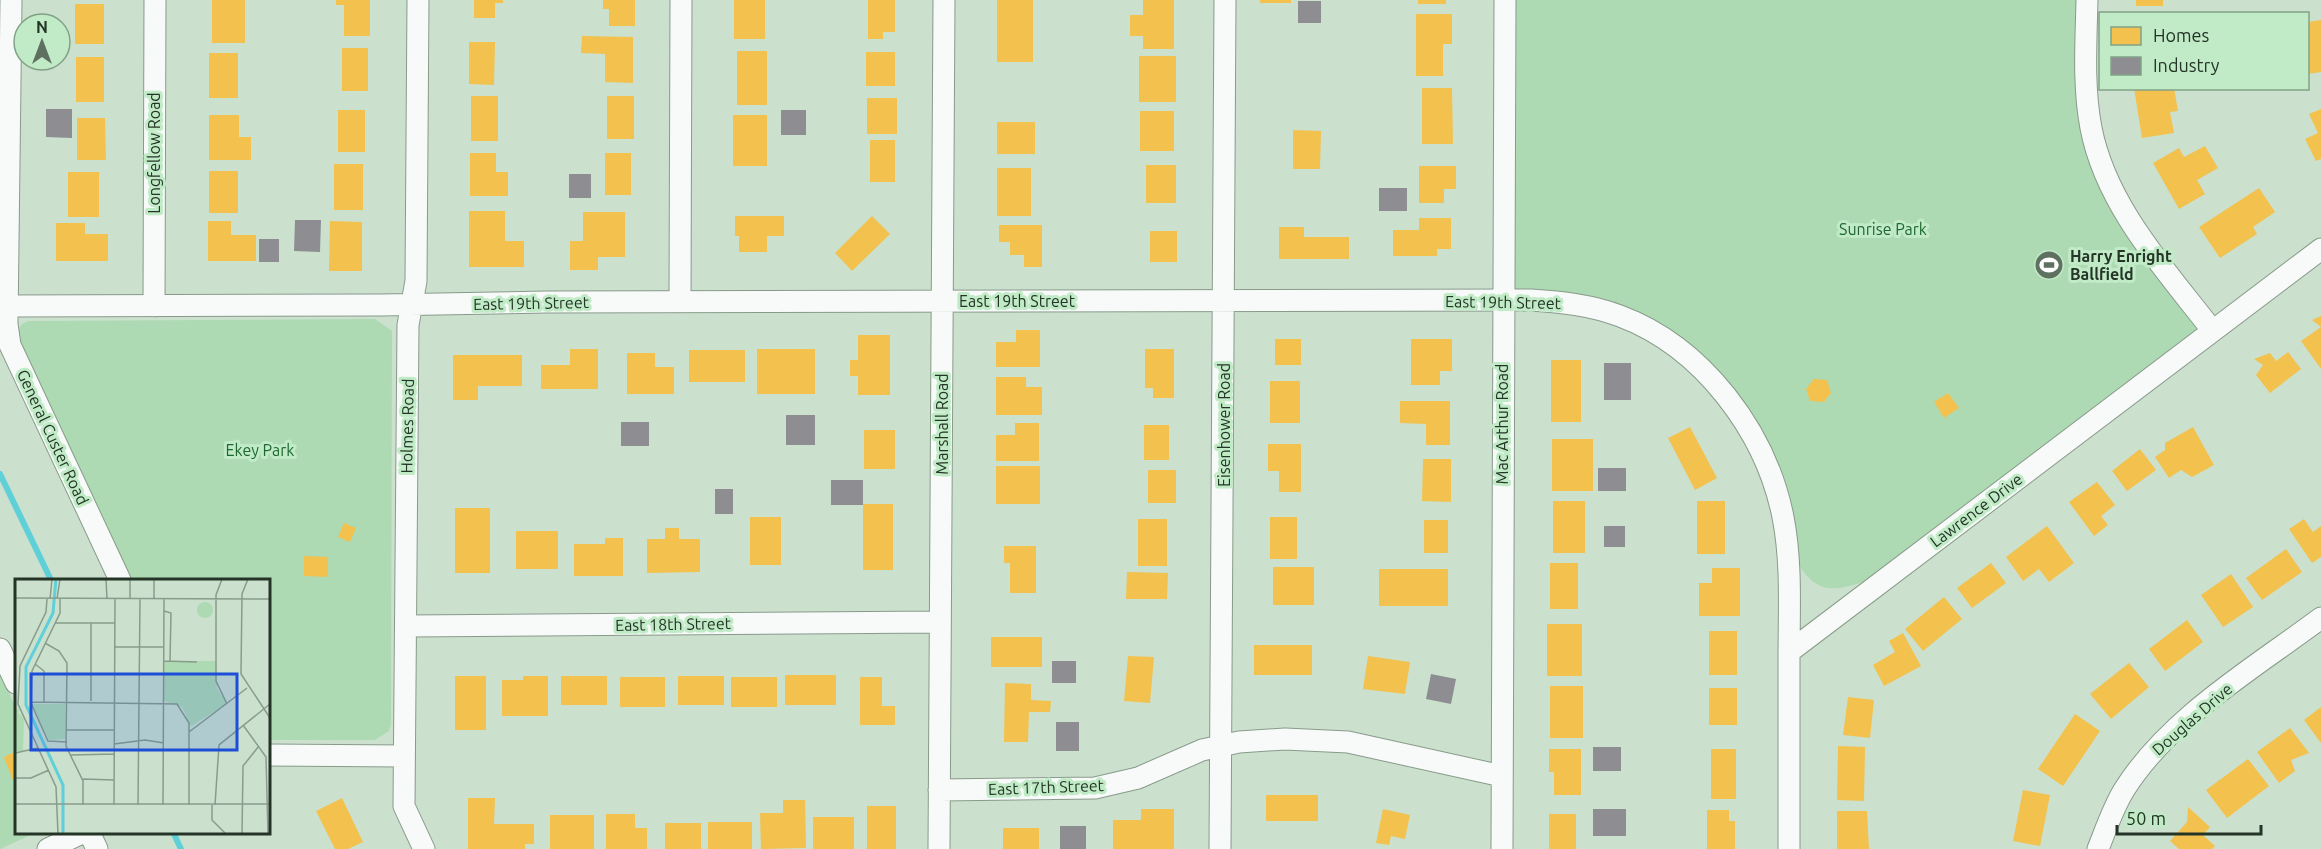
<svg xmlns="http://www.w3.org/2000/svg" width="2321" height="849" font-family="Ubuntu,sans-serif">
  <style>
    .green { fill: #addab3 }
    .homes { fill: #f2c14e }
    .industry { fill: #8d8d92 }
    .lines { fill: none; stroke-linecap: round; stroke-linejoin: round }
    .stream { stroke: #60d0d8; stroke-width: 6 }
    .minor-casing { stroke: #899a8b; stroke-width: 23 }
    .minor { stroke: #f7faf8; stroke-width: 21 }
    .labels { text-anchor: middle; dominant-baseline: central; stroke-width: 6; stroke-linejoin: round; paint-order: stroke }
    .street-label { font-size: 16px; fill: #243527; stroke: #c1ebc7 }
    .park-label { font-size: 16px; fill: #1f6732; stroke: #c1ebc7 }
    .poi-label { font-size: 16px; font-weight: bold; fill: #243527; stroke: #c1ebc7; text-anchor: start }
    .inset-river { fill: none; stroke: #60d0d8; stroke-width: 3 }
    .inset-road { fill: none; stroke: #889c8b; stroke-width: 1.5 }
    .view { fill: #1d4ed8; fill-opacity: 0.15; stroke: #1d4ed8; stroke-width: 3 }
    .inset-edge { fill: none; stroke: #243527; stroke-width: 3 }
  </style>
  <rect width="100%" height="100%" fill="#cbe1ce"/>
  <path class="green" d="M1505 0H2087L2096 148 2212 330 1870 580C1837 590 1819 597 1798 564L1753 437 1650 330 1502 300Z
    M375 319 392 331 391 724 389 731 375 740H269L268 580H129L16 333 22 324 28 321Z
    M0 673 16 708V832L35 833 0 849Z"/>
  <path class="homes" d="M212 0H245V43H212Z
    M336 0H370V36H344V5H336Z
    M474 0H503V3H495V18H474Z
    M603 0H635V26H609V9H603Z
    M734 0H765V39H734Z
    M868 0H895V32H883V39H868Z
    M997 0H1033V62H997Z
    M1143 0H1174V49H1143V36H1130V15H1143Z
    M1260 0H1291V3H1260Z
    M1418 0H1446V4H1418Z
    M2136 0H2163V6H2136Z
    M75 4H104V44H75Z
    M1416 14H1452V44H1443V76H1416Z
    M2321 20V72L2308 74V22Z
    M582 36 633 37V83L605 82V54L581 53Z
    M469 42H495L494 85 469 84Z
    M342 48H368V91H342Z
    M737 51H767V105H737Z
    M866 52H895V86H866Z
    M209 53H238V98H209Z
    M1139 56H1176V102H1139Z
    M76 57H104V102H76Z
    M1422 88H1452L1453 144H1422Z
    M2134 88H2174L2178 111 2170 112 2174 133 2142 138Z
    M471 96H498V141H471Z
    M607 96H634V139H607Z
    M867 98H897V134H867Z
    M2321 109V159L2316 161 2305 139 2318 133 2309 114Z
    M338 110H365V152H338Z
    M1140 111H1174V151H1140Z
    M209 115H239V137H251V160H209Z
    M733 115H767V166H733Z
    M77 118H105L106 160H77Z
    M997 122H1035V154H997Z
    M1293 130 1321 131 1320 169H1293Z
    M870 140H895V182H870Z
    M2205 146 2218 168 2197 180 2205 194 2179 209 2153 163 2179 148 2184 157Z
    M470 153H496V172H508V196H470Z
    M605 153H631V195H605Z
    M334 164H363V210H334Z
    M1146 165H1176V203H1146Z
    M1419 166H1456V189H1444V203H1419Z
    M997 168H1031V216H997Z
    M209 171H238V213H209Z
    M68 172H99V217H68Z
    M2259 188 2275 212 2253 227 2257 234 2220 258 2199 227Z
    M469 211H505V241H524V267H469Z
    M583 212H625V257H598V270H570V241H583Z
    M735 216H784V236H767V252H739V236H735Z
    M872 216 890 234 852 271 835 253Z
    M1419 218H1451V249H1437V256H1393V230H1419Z
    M208 221H231V235H256V261H208Z
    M330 221 362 222V271H329Z
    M56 223H85V234H108V261H56Z
    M999 225H1042V267H1024V255H1010V242H999Z
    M1279 227H1304V237H1349V259H1279Z
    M1150 231H1177V262H1150Z
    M2321 316V369L2301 341 2321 327 2312 320Z
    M1016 330H1040V367H996V342H1016Z
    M858 335H890V395H858V376H850V360H858Z
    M1275 339H1301V365H1275Z
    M1411 339H1452V371H1440V385H1411Z
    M570 349H598V389H541V365H570Z
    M757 349H815V394H757Z
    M1145 349H1174V398H1153V388H1145Z
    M689 350H745V382H689Z
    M2288 352 2301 369 2270 393 2256 375 2263 365 2254 359 2270 353 2276 361Z
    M627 353H655V367H674V394H627Z
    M453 355H522V386H478V400H453Z
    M1551 360H1581V422H1551Z
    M996 377H1026V387H1042V415H996Z
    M1814 379 1827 380 1831 393 1824 402 1810 401 1806 389Z
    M1270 381H1300V423H1270Z
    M1948 393 1959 408 1944 418 1934 402Z
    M1400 401H1450V445H1426V424L1400 423Z
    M1015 423H1039V461H996V435H1015Z
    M1144 425H1169V460H1144Z
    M1690 427 1717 478 1695 490 1668 438Z
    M2193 427 2214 465 2192 477 2181 470 2169 478 2155 457 2165 450V443Z
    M864 430H895V469H864Z
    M1552 439H1593V491H1552Z
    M1268 444H1301V492H1279V471H1268Z
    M2140 449 2156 470 2127 491 2112 471Z
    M1423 459H1451V502L1422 501Z
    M996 466H1040V504H996Z
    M1148 470H1176V503H1148Z
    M2097 482 2115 505 2101 516 2108 525 2094 536 2069 502Z
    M1553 501H1585V553H1553Z
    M1697 501H1725V554H1697Z
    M863 504H893V570H863Z
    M455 508H490V573H455Z
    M750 517H781V565H750Z
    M1270 517H1297V559H1270Z
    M1138 519H1167V566H1138Z
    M2304 519 2313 532 2321 526V557L2312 563 2289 529Z
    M1424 520H1448V553H1424Z
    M344 523 356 528 350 542 338 537Z
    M2047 526 2074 563 2049 582 2039 569 2023 581 2006 557Z
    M665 528H679V539H700V572L647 573V539H665Z
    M516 531H558V569H516Z
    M605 538H623V576H574V544H605Z
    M1004 546H1036V593H1010V563H1004Z
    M2286 549 2302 572 2262 600 2246 578Z
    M304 556 328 557V577L304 576Z
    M1550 563H1578V609H1550Z
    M1991 563 2006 583 1972 608 1957 588Z
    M1273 567H1314V605H1273Z
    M1712 568H1740V616H1699V583H1712Z
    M1379 569H1448V606H1379Z
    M1127 572 1168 573 1167 599H1126Z
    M2231 574 2253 607 2223 627 2201 595Z
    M1944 597 1962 619 1923 651 1905 629Z
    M2187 620 2203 642 2165 671 2149 649Z
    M1547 624H1582V676H1547Z
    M1709 631H1737V675H1709Z
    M1903 633 1921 666 1884 686 1873 665 1895 652 1889 641Z
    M991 637H1042V667H991Z
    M1254 645H1312V675H1254Z
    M1128 656 1154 657 1150 703 1124 701Z
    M1368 656 1410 662 1405 694 1363 689Z
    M2129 663 2149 687 2111 719 2090 694Z
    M785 675H836V705H785Z
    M455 676H486V730H455Z
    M523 676H548V716H502V680H523Z
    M561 676H607V705H561Z
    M678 676H724V705H678Z
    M620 677H665V707H620Z
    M731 677H777V707H731Z
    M860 677H882V706H895V725H860Z
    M1005 683 1031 684V700L1051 701 1050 712H1029L1028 742H1004Z
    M1550 686H1583V738H1550Z
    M1709 688H1737V725H1709Z
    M1848 697 1874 700 1870 738 1843 735Z
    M2321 707V743L2304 720Z
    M2075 714 2100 731 2063 786 2038 769Z
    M2290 728 2309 753 2291 760 2295 771 2279 783 2257 752Z
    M1838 746 1865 747 1864 801 1837 800Z
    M1549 749H1581V795H1554V772H1549Z
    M1711 749H1736V799H1711Z
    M15 752 16 755V788L4 757Z
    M2248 759 2269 786 2227 818 2206 790Z
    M2023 790 2050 795 2040 846 2013 841Z
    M1266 795H1318V821H1266Z
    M342 798 363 842 348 849H335L316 811Z
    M468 798H495L494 824H534V844H525V849H468Z
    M783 800H805L806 848 761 849 760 813H783Z
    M867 806H896V849H867Z
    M2188 807 2210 827 2203 835 2215 846 2212 849H2179L2170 841 2187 822Z
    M1141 809H1174V849H1113V820H1141Z
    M1383 809 1410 815 1405 839 1391 836 1389 845 1376 843Z
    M1707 810H1729V821H1735V849H1707Z
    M1837 811H1867L1869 849H1837Z
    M606 814H635V828H647V849H606Z
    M1549 814H1576V849H1549Z
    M550 815H594V849H550Z
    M813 817H854V849H813Z
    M708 822H752V849H708Z
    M665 823H701V849H665Z
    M1003 828H1039V849H1003Z"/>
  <path class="industry" d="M1298 1H1321V23H1298Z
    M46 109H72V138L46 137Z
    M781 110H806V135H781Z
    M569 174H591V198H569Z
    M1379 188H1407V211H1379Z
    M295 220H321L320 252 294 251Z
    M259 239H279V262H259Z
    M1604 363H1631V400H1604Z
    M786 415H815V445H786Z
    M621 422H649V446H621Z
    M1598 468H1626V491H1598Z
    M831 480H863V505H831Z
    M715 489H733V514H715Z
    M1604 526H1625V547H1604Z
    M1052 661H1076V683H1052Z
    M1431 674 1456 679 1451 704 1426 699Z
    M1056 722H1079V751H1056Z
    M1593 747H1621V771H1593Z
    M1593 809H1626V836H1593Z
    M1060 826H1086V849H1060Z"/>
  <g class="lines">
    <path class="stream" d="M0 474 51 580
      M173 832 181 849"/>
    <g class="minor-casing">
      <path id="minor" d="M11 0 7 324 10 345 120 580
        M418 0 416 281 408 325 404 806 424 849
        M2087 0C2086 42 2083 86 2091 128 2106 206 2165 269 2212 330
        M680 301 681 0
        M7 306 381 305 547 302 1531 300C1561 302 1591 305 1620 316 1703 347 1766 432 1783 517 1792 563 1789 611 1789 658 1789 721 1789 785 1789 849
        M154 306 155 0
        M406 626 940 622
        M0 649 16 683
        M1789 652 2321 249
        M268 755 404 756
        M939 790 1095 788 1138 778 1202 750 1239 742 1285 739 1348 742 1502 776
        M89 832 97 849
        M48 849 84 832
        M939 849 944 0
        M1220 849 1225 0
        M1502 849 1505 0
        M2098 849C2106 829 2113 808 2124 790 2169 718 2254 668 2321 618"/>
    </g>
    <use href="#minor" class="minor"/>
  </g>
  <defs>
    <g id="stadium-disc" transform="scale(1.5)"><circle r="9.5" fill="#5e7161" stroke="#c1ebc7"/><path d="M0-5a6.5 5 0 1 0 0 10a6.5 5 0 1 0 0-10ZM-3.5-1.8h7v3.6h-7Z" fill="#fff"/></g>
  </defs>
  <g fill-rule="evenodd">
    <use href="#stadium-disc" x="2049" y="265"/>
  </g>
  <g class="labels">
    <g class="street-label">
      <text transform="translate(154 153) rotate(-90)">Longfellow Road</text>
      <text x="1017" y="301">East 19th Street</text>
      <text transform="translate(1503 302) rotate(1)">East 19th Street</text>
      <text transform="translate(531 303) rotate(-1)">East 19th Street</text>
      <text transform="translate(942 424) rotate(-90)">Marshall Road</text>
      <text transform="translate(1502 424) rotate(-90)">Mac Arthur Road</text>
      <text transform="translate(1224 425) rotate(-90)">Eisenhower Road</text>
      <text transform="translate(407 426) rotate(-89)">Holmes Road</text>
      <text transform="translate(53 437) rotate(65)">General Custer Road</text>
      <text transform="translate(1976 510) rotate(-37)">Lawrence Drive</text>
      <text transform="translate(673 624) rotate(-1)">East 18th Street</text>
      <text transform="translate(2192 719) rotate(-41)">Douglas Drive</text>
      <text transform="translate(1046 787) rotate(-2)">East 17th Street</text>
    </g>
    <g class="park-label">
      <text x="1883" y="229">Sunrise Park</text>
      <text x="260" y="450">Ekey Park</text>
    </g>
    <g class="poi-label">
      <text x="2070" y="256">Harry Enright<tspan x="2070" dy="18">Ballfield</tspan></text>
    </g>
  </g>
  <g transform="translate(15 579)">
    <rect width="255" height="255" fill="#cbe1ce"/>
    <path d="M182 31a8 8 0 1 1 16 0a8 8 0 1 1-16 0ZM149 82H201L202 109 212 125 176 147 167 128 149 122ZM17 125H50V160L34 161ZM5 130 3 133 9 140 8 172H0V131Z" fill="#addab3"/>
    <path class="inset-river" d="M41 0 38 34 11 88V126L48 206V255"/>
    <path class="inset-road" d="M91 0 92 20M139 0V20M207 0 201 16V102L212 125M233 0 227 15 226 95 255 139M255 7V96M0 19 255 20M32 20 31 33 5 87 3 125 41 208 43 255M35 20 37 0M42 20 45 0M45 20V34L17 92 16 124 33 162 52 163M115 20V0M149 32 156 34 155 82M40 44H100M30 64 44 72 52 84 51 167 68 202V226M100 68H149M149 82 182 83M20 85 29 92V123M76 122V44M16 123 162 125 174 144V226M228 146 251 178 253 255M52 151H99M174 153 232 109M99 165 130 161 149 164M0 174 23 169M56 176 99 175M0 199H16L34 191M68 200 99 201M0 225H255M99 226 100 20M123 226 125 20M148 226 149 20M197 226V241L211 255M200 226 204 166 255 125M227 255 228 187 244 167"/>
    <path class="view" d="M16 95H222V171H16Z"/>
    <rect width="255" height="255" class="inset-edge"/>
  </g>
  <rect x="2099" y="12" width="210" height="78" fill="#c1ebc7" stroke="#82a287" stroke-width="1.5"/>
  <rect x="2111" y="27" width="30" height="18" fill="#f2c14e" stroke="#82a287" stroke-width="1.5"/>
  <text x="2153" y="42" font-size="18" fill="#243527">Homes</text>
  <rect x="2111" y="57" width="30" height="18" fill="#8d8d92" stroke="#82a287" stroke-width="1.5"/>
  <text x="2153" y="72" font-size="18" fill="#243527">Industry</text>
  <g transform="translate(42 42)"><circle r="28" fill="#c1ebc7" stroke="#82a287" stroke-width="1.5"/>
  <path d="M0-4.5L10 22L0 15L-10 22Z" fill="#5e7161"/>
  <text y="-9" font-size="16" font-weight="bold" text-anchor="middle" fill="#243527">N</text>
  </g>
  <path d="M2117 825v9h144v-9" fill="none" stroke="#243527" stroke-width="3"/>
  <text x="2126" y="825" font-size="18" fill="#243527" stroke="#c1ebc7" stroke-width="4.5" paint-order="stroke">50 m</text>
</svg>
